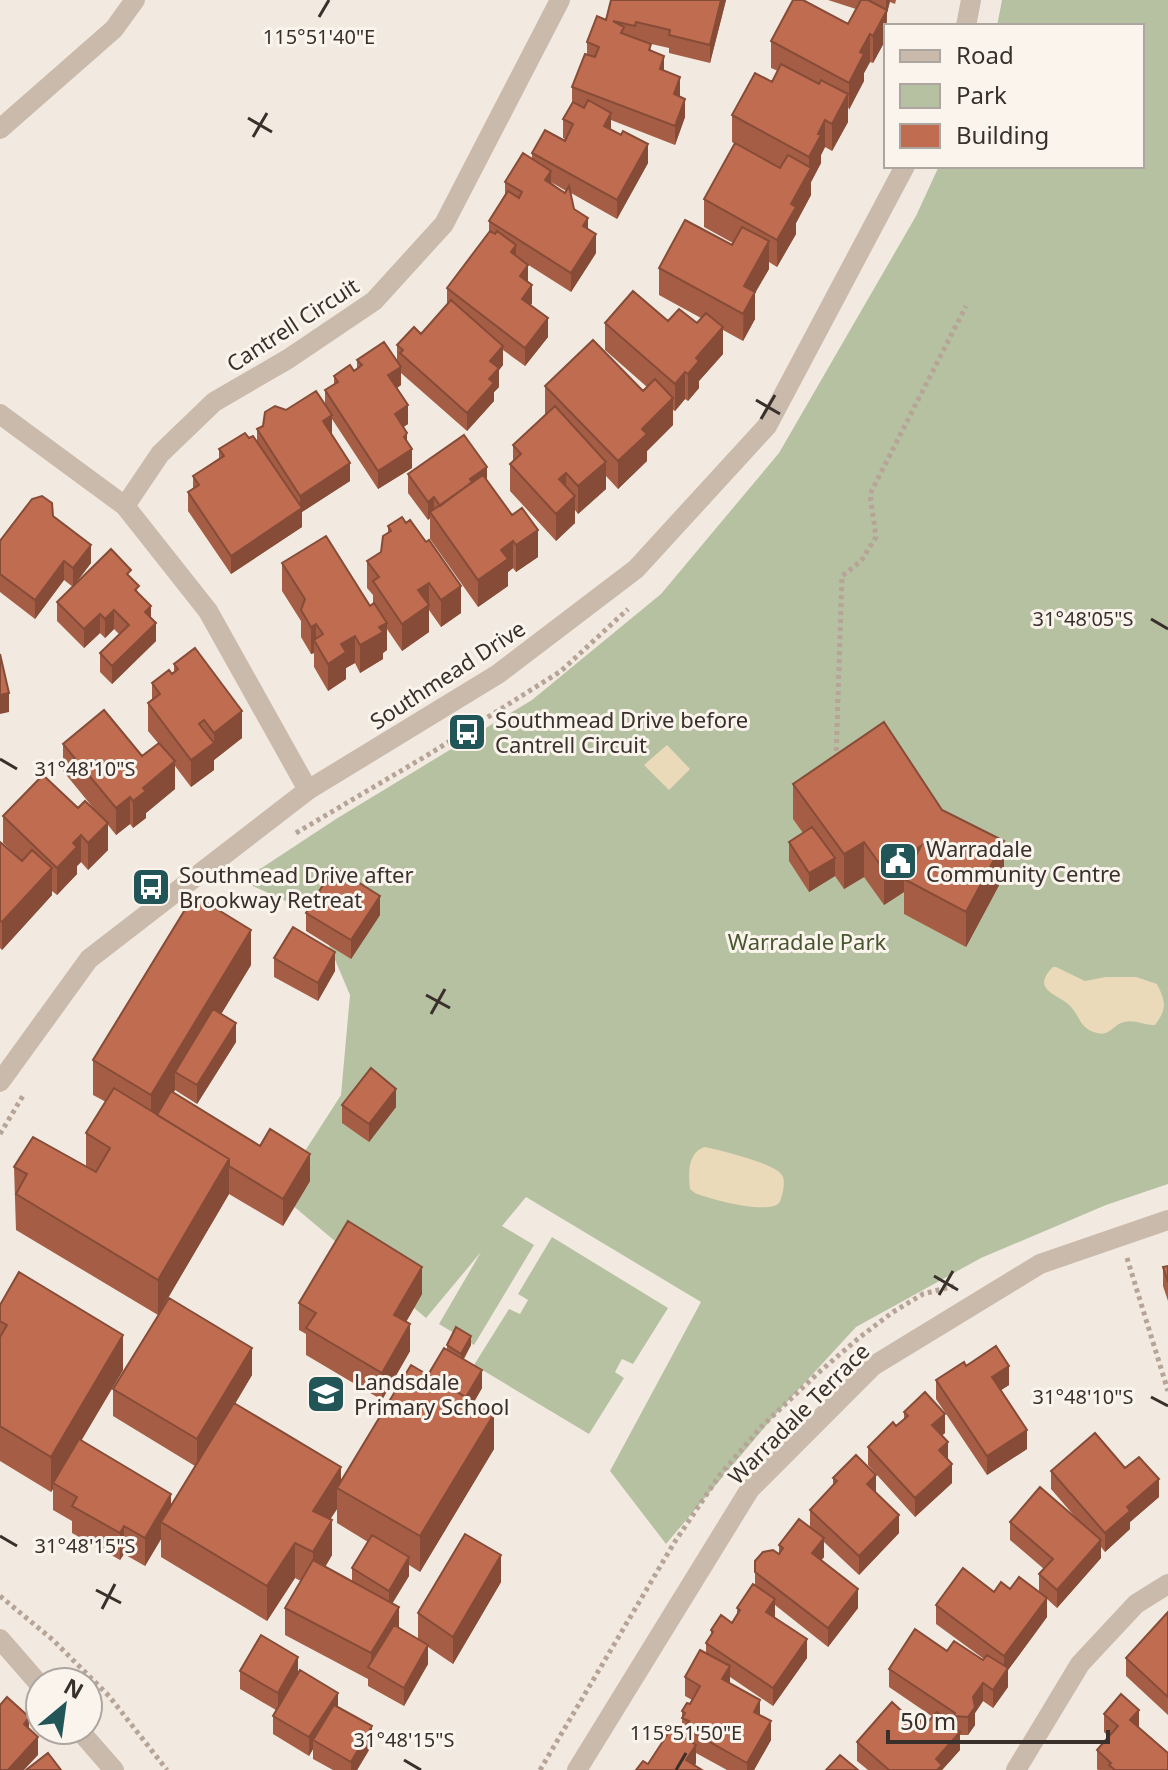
<svg xmlns="http://www.w3.org/2000/svg" width="1168" height="1770" font-family="'Noto Sans',sans-serif">
  <style>
    .green { fill: #b6c1a1 }
    .sand { fill: #ebdab9 }
    .lines { fill: none; stroke-linecap: round; stroke-linejoin: round }
    .path { stroke: #b6a497; stroke-width: 5; stroke-dasharray: 4 4; stroke-linecap: butt }
    .minor { stroke: #cabaac; stroke-width: 20 }
    .tertiary { stroke: #cabaac; stroke-width: 20 }
    .wall { fill: #a55d45; fill-rule: evenodd }
    .shaded-wall { fill: #864c38 }
    .building { fill: #c06c50; stroke: #864c38; stroke-width: 2 }
    .ticks { fill: none; stroke: #392f2b; stroke-width: 3 }
    .labels { text-anchor: middle; dominant-baseline: central; stroke-width: 6; stroke-linejoin: round; paint-order: stroke }
    .street-label { font-size: 22px; fill: #392f2b; stroke: #faf4ed }
    .poi-label { font-size: 22px; fill: #392f2b; stroke: #faf4ed; text-anchor: start }
    .park-label { font-size: 22px; fill: #485630; stroke: #faf4ed }
    .ticks-label { font-size: 20px; text-anchor: middle; fill: #392f2b; stroke: #faf4ed; stroke-width: 6; stroke-linejoin: round; paint-order: stroke }
  </style>
  <rect width="100%" height="100%" fill="#f2eae0"/>
  <path class="green" d="M1002 0H1168V1184L1106 1205 981 1258 856 1327 775 1415 666 1544 610 1471 701 1302 526 1197 502 1226 534 1245 474 1345 439 1324 481 1252 426 1318 278 1193 341 1095 350 995 316 915 242 881 336 819 532 700 661 594 779 453 916 216 939 166H1142V26H997Z
    M552 1237 668 1308 633 1364 622 1359 615 1372 624 1378 589 1434 474 1365 509 1309 520 1314 528 1300 518 1294Z"/>
  <path class="sand" d="M667 745 690 769 669 790 644 765Z
    M1053 967H1056L1085 981 1106 977H1136L1157 984C1166 1002 1167 1009 1155 1025 1144 1025 1134 1019 1124 1022 1114 1024 1109 1037 1097 1033 1080 1029 1081 1018 1071 1007 1060 994 1029 991 1053 967Z
    M705 1147C719 1150 773 1163 781 1174 785 1178 784 1186 783 1191 782 1195 781 1200 779 1203 768 1215 709 1199 695 1193L690 1189C688 1173 688 1152 705 1147Z"/>
  <g class="lines">
    <path class="path" d="M836 759 842 576 861 561 876 537 870 494 966 306
      M296 833 431 753 561 671 628 609
      M0 1134 24 1094
      M1127 1258 1168 1391
      M0 1596 53 1640 109 1696 167 1770
      M540 1770 674 1543 719 1476 761 1427 818 1373 860 1337 893 1312 923 1294 954 1286"/>
    <path class="minor" d="M0 129 114 29 135 0
      M0 414 125 506 208 611 308 790
      M125 506 160 454 214 402 288 359 374 301 444 224 560 0
      M1016 1770 1080 1664 1136 1604 1168 1584"/>
    <path class="tertiary" d="M966 26 971 0
      M0 1082 89 959 308 790 498 674 636 569 767 426 905 166
      M0 1639 40 1685
      M79 1730 114 1770
      M577 1770 750 1489 873 1366 1040 1264 1168 1220"/>
  </g>
  <path class="wall" d="M611 0H726L710 63 669 53V48L647 43 680 96 685 117 675 145 611 120V130L648 163 617 219 571 193 574 209 588 229 596 253 571 292 519 259 528 281 532 303 531 305 548 337 525 366 503 350V365L499 370V387L494 392V401L467 431 401 373V385L397 388 408 424 403 427 412 468 378 489 332 419 331 434 350 481 302 512V527L231 574 188 511V492L193 489V476L219 458V449L249 438 257 442V429L286 410 325 404V390L334 385V376L354 371 357 368V360L397 361V345L421 334 447 305V288L489 233V221L505 194V182L532 159V153L565 141V139L563 138V119L572 102V87L587 54V42L606 20ZM551 182 566 191 565 193Z
    M828 0H896L895 4 890 2 887 13 886 39 873 63 870 62 864 73V81L848 109V122L832 151 825 147 821 155V163L811 182V195L796 223V234L777 267 769 262V269L755 293V319L743 341 723 330V354L699 381V388L688 401 685 399 675 411 673 410V425L647 451V461L618 489 606 476V489L578 514 575 510V523L556 541 510 491V464L513 461V445L546 415 545 414V386L643 391 647 387 605 350V323L668 321 697 323 701 318 659 295V268L732 245 733 243 704 227V199L735 144 732 142V115L772 82 778 71 771 68V41L848 24 856 9Z
    M408 474 487 480 538 557 516 572 513 568 508 572V586L478 607 430 539V518L428 520 408 493Z
    M53 516 91 563 74 585 131 578 151 618 156 641 112 684 100 672V653L119 634 114 629 105 638 100 633 84 648 57 621V602L73 587 64 580 35 619 0 592V541Z
    M388 526 461 613 441 627 429 610V632L402 651 387 629V650L383 653V659L360 673 355 663 346 668V679L328 691 314 667V653L311 654 301 637V621L282 591V563L370 606 373 604V595L367 588V561L381 552 388 533Z
    M174 664 242 738 214 760V770L191 787 175 766V789L146 813V818L133 828 130 824 116 835 108 825V850L88 870 81 862 77 866V874L57 895 52 891V895L2 950 0 948V842L22 861 3 843V816L78 808 99 815 63 771V744L142 756 158 743 148 731V703L152 700V683L174 672Z
    M793 784 942 810 1004 876 966 947 904 914V892L884 905 864 877 844 889 835 876 809 892 789 861V842L803 833 793 819Z
    M306 913 380 915 351 959 306 931Z
    M274 958 335 971 318 1001 274 977Z
    M251 965 221 1014 236 1042 197 1104 175 1090 173 1093 310 1181 283 1226 229 1194 158 1315 16 1230 14 1167 86 1166V1133L106 1102 93 1095V1060Z
    M342 1105 396 1107 369 1142 342 1123Z
    M1168 1266V1301L1163 1286V1267Z
    M422 1294 406 1322 410 1351 382 1400 306 1355V1334L299 1330V1303Z
    M0 1305 123 1370 81 1441 171 1505 195 1466 113 1416V1389L252 1375 235 1404 341 1481 428 1375 447 1349V1345H471L464 1359 482 1388 474 1402 494 1449 420 1572 409 1565V1576L392 1603 399 1628 418 1639V1613L501 1582 453 1664 428 1647V1664L404 1706 368 1686V1679L285 1635V1608L301 1581 295 1578 267 1621 161 1557V1539L145 1566 124 1554 120 1560 72 1533V1521L53 1510V1489L51 1492 0 1461ZM337 1509V1523L368 1542 352 1568V1581L325 1567 332 1555 330 1519Z
    M966 1366 1009 1385 1001 1390 1027 1449 987 1475 936 1399V1380Z
    M904 1412 945 1433 942 1435 952 1483 915 1517 868 1465V1447L904 1419Z
    M1125 1468 1159 1497 1130 1522V1529L1105 1552 1101 1547V1558L1057 1608 1047 1599V1617L1008 1670V1687L993 1708 983 1701 975 1713V1725L968 1735H960V1750L942 1770H868L857 1761V1742L908 1717 925 1725 933 1717 889 1687V1669L947 1651 983 1660 984 1659 936 1624V1605L1010 1589 1039 1592V1574L1044 1569 1010 1540V1522L1076 1518 1051 1489V1471Z
    M833 1478 876 1492 899 1533 859 1575 824 1542V1557L821 1560 858 1608 828 1647 775 1605V1618L807 1658 773 1706 730 1677V1683L760 1715 771 1740 754 1770H727L696 1753V1763L695 1766 648 1764 682 1736V1711L690 1704 692 1700 685 1696V1677L706 1653V1643L711 1636V1630L732 1623 737 1616V1608L755 1586V1561L779 1554V1545L810 1527V1510L833 1485Z
    M1168 1612V1715L1126 1676V1658Z
    M240 1671 298 1674 338 1707 372 1745 357 1770H333L313 1759V1749L309 1756 273 1734V1716L276 1710 240 1689Z
    M1104 1714 1139 1728 1168 1770H1098L1097 1769V1750L1109 1737 1104 1732Z"/>
  <path class="shaded-wall" d="M721 0H726L710 63V45Z
    M886 0H890L887 13 886 39 873 63V36L886 13Z
    M870 34V62L864 73V81L849 110V83L860 52Z
    M664 56V75L660 69Z
    M680 77V96L674 113V94Z
    M848 94V122L832 151V124Z
    M685 99V117L675 145V126Z
    M611 113V132L604 126Z
    M825 120V147L821 155V163L811 182V195L796 223V234L777 267V240L791 204 809 170V157L818 134Z
    M648 144V163L617 219V200Z
    M551 171V189L545 180Z
    M588 218V236L583 226Z
    M596 234V253L571 292V273Z
    M769 241V269L755 293V319L743 341 744 286Z
    M516 245V263L511 252Z
    M528 265V284L520 276Z
    M532 285V303L522 317V299Z
    M548 318V337L525 366V348Z
    M723 327V354L699 381V388L688 401V374L696 358Z
    M503 346V365L499 370V387L494 392V401L467 431V413L490 361Z
    M401 367V385L388 394V375Z
    M685 372V399L675 411V384Z
    M673 398V425L647 451V461L618 489V461L642 429Z
    M408 405V424L395 433V414Z
    M332 415V433L323 439V421Z
    M407 433V452L412 449V468L378 489V471Z
    M606 462V489L578 514V486Z
    M350 463V481L302 512V527L231 574V556L300 510V496Z
    M487 467V486L475 494 470 479Z
    M566 473V500L559 479Z
    M575 496V523L556 541V514Z
    M434 497V516L430 512V518L428 520V502Z
    M538 530V557L516 572V545Z
    M513 541V568L508 572V586L478 607V580L501 550Z
    M91 545V563L73 587V568Z
    M64 561V580L35 619V600Z
    M429 583V632L402 651V624L418 590Z
    M461 586V613L441 627V600Z
    M151 606V624L145 612Z
    M114 610V629L105 638V619Z
    M100 614V633L84 648V629Z
    M156 623V641L112 684V666Z
    M387 623V650L383 653V659L360 673V645L379 627Z
    M316 624V645L314 640V653L311 654V627Z
    M355 636V663L346 668V679L328 691V664L341 644Z
    M9 693V712L0 714V695Z
    M242 711V738L214 760V770L191 787V760L214 743V733Z
    M175 761V789L146 813V818L133 828V801L143 788Z
    M130 797V824L116 835V808Z
    M108 823V850L88 870V843Z
    M81 835V862L77 866V874L57 895V868L73 843Z
    M1004 841V876L966 947V912Z
    M864 842V877L844 889V854Z
    M921 846 904 879V892L884 905V870Z
    M835 858V876L809 892V873Z
    M52 868V895L2 950V922Z
    M380 896V915L351 959V940Z
    M251 930V965L183 1077 175 1072V1090L151 1130V1095Z
    M335 952V971L318 1001V983Z
    M236 1023V1042L197 1104V1085Z
    M396 1089V1107L369 1142V1124Z
    M310 1154V1181L283 1226V1199Z
    M229 1159V1194L158 1315V1280Z
    M422 1267V1294L394 1343V1315Z
    M410 1324V1351L382 1400V1373Z
    M123 1335V1370L55 1485 53 1483V1489L51 1492V1457Z
    M471 1336V1345L461 1363V1354Z
    M252 1348V1375L197 1467V1439Z
    M1009 1366V1385L992 1396V1377Z
    M482 1370V1388L461 1424V1406Z
    M494 1414V1449L420 1572V1536Z
    M945 1414V1433L932 1444V1425Z
    M1027 1430V1449L987 1475V1456Z
    M948 1442V1461L939 1450Z
    M952 1464V1483L915 1517V1498Z
    M341 1467V1491L337 1488V1509L313 1546V1511Z
    M876 1475V1493L867 1484Z
    M1159 1479V1497L1130 1522V1529L1105 1552V1533L1127 1507Z
    M171 1494V1521L161 1522V1539L145 1566V1538Z
    M899 1515V1533L859 1575V1556Z
    M332 1520V1555L313 1588V1552Z
    M124 1526V1554L120 1560V1533Z
    M824 1538V1557L812 1572V1553Z
    M1101 1540V1558L1057 1608V1590Z
    M295 1543V1578L267 1621V1586Z
    M501 1555V1582L453 1664V1637Z
    M409 1557V1576L389 1609V1591Z
    M858 1589V1608L828 1647V1628Z
    M1047 1598V1617L1008 1670V1687L993 1708V1690L1004 1674V1656Z
    M775 1599V1618L766 1612Z
    M399 1607V1634L371 1669V1653Z
    M807 1639V1658L773 1706V1688Z
    M428 1645V1664L404 1706V1688Z
    M298 1657V1676L278 1711V1693Z
    M730 1666V1685L722 1679Z
    M983 1683V1701L975 1713V1725L968 1735V1717L973 1697Z
    M338 1693V1711L313 1740V1749L309 1756V1737Z
    M760 1700V1719L754 1712Z
    M1139 1710V1728L1130 1720Z
    M29 1717V1736L24 1724Z
    M771 1721V1740L754 1770H747V1763Z
    M372 1726V1745L357 1770H351V1762Z
    M960 1732V1750L942 1770H936V1759Z
    M38 1737V1755L24 1770H8Z
    M696 1745V1763L692 1770 686 1760Z"/>
  <path class="building" d="M611 0H721L710 45 669 35 670 30 636 22 635 26 613 21 624 27 621 33 651 44 649 50 664 56 660 69 680 77 674 94 685 99 675 126 572 87 585 54 595 57 599 47 587 42 597 16 606 20Z
    M793 0H803L848 24 861 0H868L887 10 873 36 870 34 860 52 864 54 849 83 771 41Z
    M781 64 819 84 821 80 848 94 832 124 825 120 818 134 821 135 809 157 732 115 755 73 772 82Z
    M588 100 611 113 604 126 621 135 623 131 648 144 617 200 532 153 545 130 565 141 573 124 563 119 573 102 584 108Z
    M735 143 780 168 788 155 811 168 791 204 796 207 777 240 704 199Z
    M523 153 551 171 545 180 565 193 569 186 574 209 588 218 583 226 596 234 571 273 489 221 508 191 519 198 522 192 505 182Z
    M685 220 732 245 742 227 769 241 744 286 755 292 743 314 659 268Z
    M490 231 495 234 497 231 516 245 511 252 528 265 520 276 532 285 522 299 548 318 525 348 447 288Z
    M633 291 668 321 679 309 697 323 706 313 723 327 696 358 699 361 688 374 685 372 675 384 605 323Z
    M451 300 503 346 490 361 499 368 489 379 494 383 467 413 400 353 403 350 397 345 414 327 421 334Z
    M593 340 643 391 655 379 673 398 642 429 647 434 618 461 545 386Z
    M384 342 401 367 388 375 408 405 395 414 407 433 404 437 412 449 378 471 325 390 338 382 334 376 350 365 354 371 362 365 357 360Z
    M316 391 332 415 323 421 350 463 300 496 257 429 263 426 265 412 275 406 286 410Z
    M555 406 606 462 578 486 566 473 559 479 575 496 556 514 510 464 521 454 513 445Z
    M245 433 249 438 253 436 302 508 231 556 188 492 199 485 193 476 224 456 219 449Z
    M464 435 487 467 470 479 472 482 440 506 434 497 428 502 408 474Z
    M483 475 512 515 522 508 538 530 516 545 513 541 501 550 508 559 478 580 430 512Z
    M42 496 52 503 53 516 91 545 73 568 64 561 35 600 0 574V541L32 499Z
    M402 517 406 523 410 520 426 542 429 540 461 586 441 600 429 583 418 590 429 605 402 624 373 581 379 577 367 561 381 552 383 536 391 531 388 526Z
    M326 536 370 606 374 603 387 623 379 627 383 632 360 645 355 636 341 644 346 652 328 664 314 640 323 634 316 624 311 627 301 610 305 599 282 563Z
    M111 549 131 570 127 574 139 586 135 590 151 606 145 612 156 623 112 666 100 653 129 625 114 610 105 619 100 614 84 629 57 602Z
    M195 648 242 711 214 733 204 720 199 724 214 743 191 760 148 703 160 694 152 683 169 670 172 674 178 669 174 664Z
    M0 654 9 693 0 695Z
    M104 710 142 756 159 743 175 761 143 788 146 791 133 801 130 797 116 808 63 744Z
    M884 722 942 810 1004 841 966 912 904 879 921 846 884 870 864 842 844 854 793 784Z
    M43 775 78 808 85 801 108 823 88 843 81 835 73 843 77 847 57 868 3 816Z
    M812 827 835 858 809 873 789 842Z
    M0 842 22 861 32 850 52 868 2 922 0 921Z
    M334 867 380 896 351 940 306 913Z
    M194 895 251 930 151 1095 93 1060Z
    M293 927 335 952 318 983 274 958Z
    M213 1009 236 1023 197 1085 175 1072Z
    M371 1068 396 1089 369 1124 342 1105Z
    M114 1088 229 1159 158 1280 16 1194 27 1174 14 1167 33 1137 96 1172 110 1148 86 1133Z
    M171 1091 260 1146 270 1129 310 1154 283 1199 229 1166V1159L157 1115Z
    M348 1221 422 1267 394 1315 410 1324 382 1373 306 1328 316 1313 299 1303Z
    M1168 1266V1282L1163 1267Z
    M19 1272 123 1335 51 1457 0 1426V1337L7 1325 0 1321V1305Z
    M169 1298 252 1348 197 1439 113 1389Z
    M456 1327 471 1336 461 1354 447 1345Z
    M996 1346 1009 1366 992 1377 1027 1430 987 1456 936 1380 964 1362 966 1366Z
    M444 1348 482 1370 466 1397 428 1375Z
    M411 1365 494 1414 420 1536 337 1488Z
    M925 1392 945 1414 932 1425 948 1442 939 1450 952 1464 915 1498 868 1447 893 1422 896 1426 908 1416 904 1412Z
    M234 1403 341 1467 313 1511 332 1520 313 1552 295 1543 267 1586 161 1522Z
    M1095 1433 1125 1468 1139 1457 1159 1479 1127 1507 1130 1511 1105 1533 1051 1471Z
    M79 1439 171 1494 145 1538 124 1526 120 1533 72 1506 77 1497 53 1483Z
    M856 1455 876 1475 867 1484 899 1515 859 1556 810 1510 837 1481 833 1478Z
    M1040 1487 1101 1540 1057 1590 1039 1574 1053 1559 1010 1522Z
    M799 1519 824 1538 812 1553 858 1589 828 1628 755 1572V1561L763 1552 773 1550 779 1554 783 1548 779 1545Z
    M465 1534 501 1555 453 1637 418 1613Z
    M372 1535 409 1557 389 1591 352 1568Z
    M313 1560 399 1607 371 1653 285 1608Z
    M963 1568 994 1592 1001 1582 1010 1589 1019 1577 1047 1598 1004 1656 936 1605Z
    M753 1584 775 1599 766 1612 807 1639 773 1688 706 1643 713 1632 711 1630 721 1615 732 1623 740 1610 737 1608Z
    M1168 1612V1697L1126 1658Z
    M394 1625 428 1645 404 1688 368 1667Z
    M915 1629 947 1651 954 1641 983 1660 987 1655 1008 1668 993 1690 983 1683 973 1697 975 1707 968 1717 954 1716 955 1713 889 1669Z
    M261 1635 298 1657 278 1693 240 1671Z
    M700 1650 730 1666 722 1679 760 1700 754 1712 771 1721 747 1763 685 1728 689 1721 682 1718 685 1713 682 1711 687 1703 690 1704 700 1686 685 1677Z
    M300 1670 338 1693 309 1737 273 1716Z
    M1121 1694 1139 1710 1130 1720 1168 1753V1770H1115L1109 1765 1111 1763 1097 1750 1118 1726 1104 1714Z
    M7 1697 29 1717 24 1724 38 1737 8 1770H0V1705Z
    M892 1702 908 1717 912 1713 925 1725 937 1712 960 1732 936 1759 942 1765 937 1770H889L857 1742Z
    M334 1705 372 1726 351 1762 313 1740Z
    M671 1729 696 1745 686 1760 702 1770H636L643 1761 648 1764Z
    M48 1753 61 1770H26Z
    M840 1755 858 1770H826Z"/>
  <path class="ticks" d="M319 17 329 0M248 118 272 132M253 137 267 113M756 400 780 414M761 419 775 395M1151 619 1168 629M0 759 17 769M426 995 450 1008M431 1014 445 989M934 1276 958 1290M939 1295 953 1271M1151 1397 1168 1406M0 1536 17 1546M96 1590 121 1603M102 1609 115 1584M404 1760 421 1770M676 1770 686 1753"/>
  <defs>
    <g id="bus-square" transform="scale(2)"><rect x="-9" y="-9" width="18" height="18" rx="4" fill="#225558" stroke="#faf4ed"/><path d="M-5-6H5V4H4V6H2V4H-2V6H-4V4H-5ZM-3.5-4V0h7V-4ZM-3.5 1.2v1.5H-2V1.2ZM2 1.2v1.5H3.5V1.2Z" fill="#fff"/></g>
    <g id="civic-square" transform="scale(2)"><rect x="-9" y="-9" width="18" height="18" rx="4" fill="#225558" stroke="#faf4ed"/><path d="M-.6-6.5H3V-4.5H.6V-3L4-1V1h2V6H-6V1h2V-1L-.6-3ZM-1.2 2.5V6h2.4V2.5Z" fill="#fff"/></g>
    <g id="school-square" transform="scale(2)"><rect x="-9" y="-9" width="18" height="18" rx="4" fill="#225558" stroke="#faf4ed"/><path d="M0-5L7-2L0 1L-7-2ZM-4 1L0 2.5L4 1V4Q0 6-4 4Z" fill="#fff"/></g>
  </defs>
  <g fill-rule="evenodd">
    <use href="#bus-square" x="467" y="732"/>
    <use href="#civic-square" x="898" y="861"/>
    <use href="#bus-square" x="151" y="887"/>
    <use href="#school-square" x="326" y="1394"/>
  </g>
  <g class="labels">
    <g class="street-label">
      <text transform="translate(292 324) rotate(-33)">Cantrell Circuit</text>
      <text transform="translate(447 674) rotate(-33)">Southmead Drive</text>
      <text transform="translate(798 1413) rotate(-45)">Warradale Terrace</text>
    </g>
    <g class="poi-label">
      <text x="495" y="719">Southmead Drive before<tspan x="495" dy="25">Cantrell Circuit</tspan></text>
      <text x="926" y="848">Warradale<tspan x="926" dy="25">Community Centre</tspan></text>
      <text x="179" y="874">Southmead Drive after<tspan x="179" dy="25">Brookway Retreat</tspan></text>
      <text x="354" y="1381">Landsdale<tspan x="354" dy="25">Primary School</tspan></text>
    </g>
    <g class="park-label">
      <text x="807" y="941">Warradale Park</text>
    </g>
  </g>
  <g class="ticks-label">
    <text x="319" y="44">115°51'40"E</text>
    <text x="1083" y="626">31°48'05"S</text>
    <text x="85" y="776">31°48'10"S</text>
    <text x="1083" y="1404">31°48'10"S</text>
    <text x="85" y="1553">31°48'15"S</text>
    <text x="686" y="1740">115°51'50"E</text>
    <text x="404" y="1747">31°48'15"S</text>
  </g>
  <rect x="884" y="24" width="260" height="144" fill="#faf4ed" stroke="#ada59f" stroke-width="2"/>
  <rect x="900" y="50" width="40" height="12" fill="#cabaac" stroke="#ada59f" stroke-width="2"/>
  <text x="956" y="64" font-size="24" fill="#392f2b">Road</text>
  <rect x="900" y="84" width="40" height="24" fill="#b6c1a1" stroke="#ada59f" stroke-width="2"/>
  <text x="956" y="104" font-size="24" fill="#392f2b">Park</text>
  <rect x="900" y="124" width="40" height="24" fill="#c06c50" stroke="#ada59f" stroke-width="2"/>
  <text x="956" y="144" font-size="24" fill="#392f2b">Building</text>
  <g transform="translate(64 1706) rotate(29)"><circle r="38" fill="#faf4ed" stroke="#ada59f" stroke-width="2"/>
  <path d="M0-6L14 30L0 20L-14 30Z" fill="#225558"/>
  <text y="-12" font-size="22" font-weight="bold" text-anchor="middle" fill="#392f2b">N</text>
  </g>
  <path d="M888 1730v12h220v-12" fill="none" stroke="#392f2b" stroke-width="4"/>
  <text x="900" y="1730" font-size="24" fill="#392f2b" stroke="#faf4ed" stroke-width="6" paint-order="stroke">50 m</text>
</svg>
